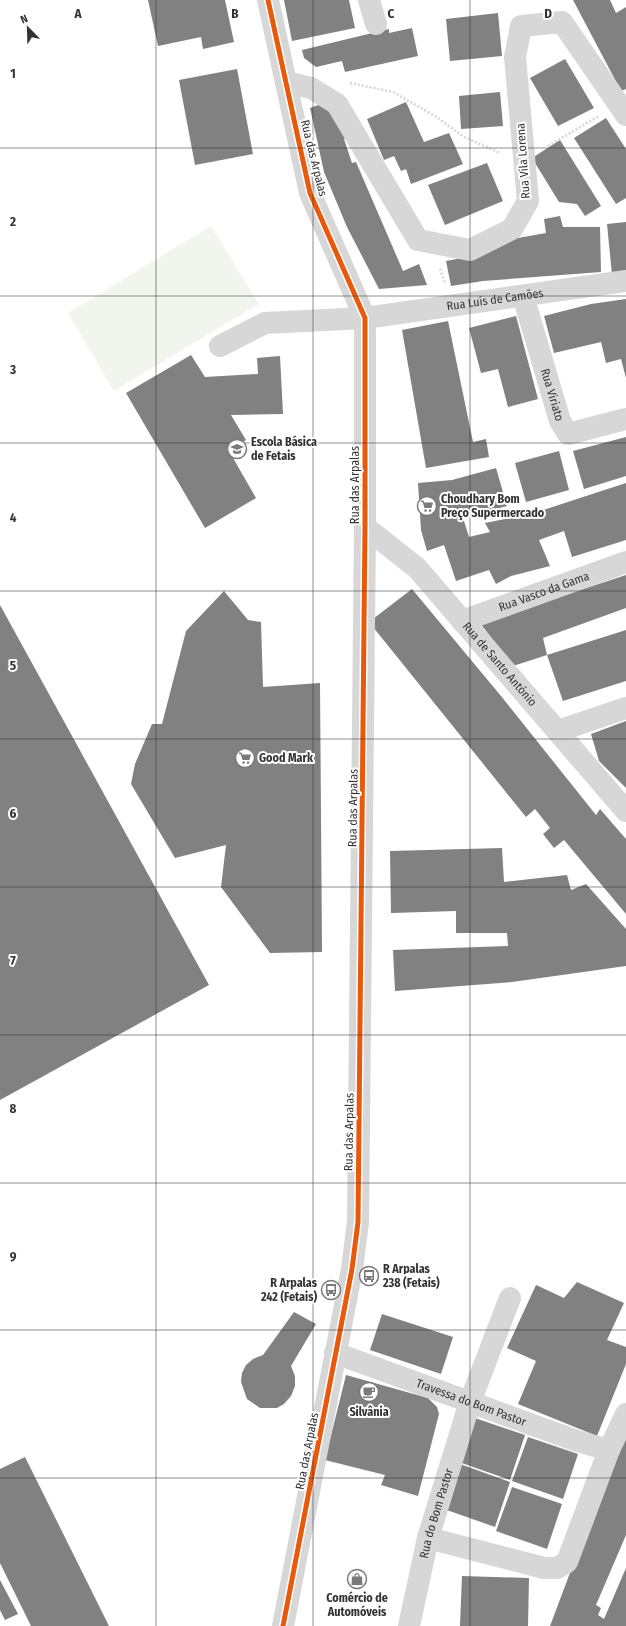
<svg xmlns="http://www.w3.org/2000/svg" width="626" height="1626" font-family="'Fira Sans Condensed',sans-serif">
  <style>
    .green { fill: #f1f5ed }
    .building { fill: #818181 }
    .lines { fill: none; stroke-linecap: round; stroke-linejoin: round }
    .path { stroke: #d6d6d6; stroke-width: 2.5; stroke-dasharray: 2 2; stroke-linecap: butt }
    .minor { stroke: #d7d7d7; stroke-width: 22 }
    .cycleway-casing { stroke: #fff; stroke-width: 8 }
    .cycleway { stroke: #e8590c; stroke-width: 5 }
    .grid { fill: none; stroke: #333; stroke-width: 1; stroke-opacity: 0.55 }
    .labels { text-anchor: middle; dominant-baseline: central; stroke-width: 4; stroke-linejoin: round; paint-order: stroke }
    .street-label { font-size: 12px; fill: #333; stroke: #fff }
    .poi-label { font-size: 12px; font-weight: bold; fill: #333; stroke: #fff; text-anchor: start }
    .grid-label { font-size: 13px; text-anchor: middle; font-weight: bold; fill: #333; stroke: #fff; stroke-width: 4; stroke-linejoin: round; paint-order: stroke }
  </style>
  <rect width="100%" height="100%" fill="#fff"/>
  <path class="green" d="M211 226 259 304 114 391 68 313Z"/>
  <path class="building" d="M148 0H225L234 42 203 49 201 37 158 46Z
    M284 0H349L355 28 292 41Z
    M573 0H610L616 13 626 7V89L621 91Z
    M498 13 502 56 450 61 446 19Z
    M412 28 418 56 345 72 342 61 316 67 304 58 302 50 389 29V33Z
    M565 59 594 108 558 126 530 78Z
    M237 69 253 154 195 165 179 80Z
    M500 92 503 126 461 129 459 96Z
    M406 102 424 142 449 133 463 164 411 184 406 169 401 171 394 156 384 160 367 119Z
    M324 103 349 137 344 139 352 163 356 162 403 271 419 264 427 285 379 289 347 227 324 172 310 108Z
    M606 118 626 149V198L616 204 574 138Z
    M560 140 601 206 585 216 577 204 559 202 532 158Z
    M487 163 503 201 445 225 428 185Z
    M560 216 563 227H600L601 272 483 281 451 286 446 261 478 255 495 242 546 233 544 219Z
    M626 222V273L612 275 607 224Z
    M626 299V378L621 359 606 363 601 342 554 353 544 316 591 304Z
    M516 316 538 399 508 407 498 369 481 373 469 328Z
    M448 321 473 442 486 439 489 457 426 468 402 330Z
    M191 355 205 377 258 374 257 358 280 356 283 414 231 415 246 440 229 451 256 498 205 528 126 393Z
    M626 437V476L584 489 573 451Z
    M559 451 569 490 526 502 515 463Z
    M496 468 507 506 463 518 469 537 490 532 485 523 531 514 626 483V540L572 557 564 531 539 540 550 566 511 576 496 584 489 570 456 581 444 545 427 551 421 530 418 483 452 480Z
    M626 575V608L543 638 547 655 513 666 480 623Z
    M412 589 501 696 596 815 600 809 626 839V914L564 840 554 848 543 834 550 828 535 809 526 817 369 622Z
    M224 591 248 620 261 622 263 687 320 683 322 952 270 953 221 887 226 845 175 858 131 784 135 764 152 724H162L186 631Z
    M0 605 209 985 0 1100Z
    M626 630V681L563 701 547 655Z
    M626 721V788L599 761 591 734Z
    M502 848 504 882 567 875 571 890 586 884 626 929V966L512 982 395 991 393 950 508 946 507 933H456V911L391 913 390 851Z
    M577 1282 624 1303 607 1340 626 1347V1364L597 1436 518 1404 536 1361 507 1348 536 1285 564 1298Z
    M294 1312 316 1324 291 1366 295 1376V1386L291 1396 284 1404 277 1408H260L247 1399 241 1382 242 1373 246 1365 253 1359 263 1355Z
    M382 1314 453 1337 441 1374 370 1350Z
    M346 1375 428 1398 437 1407 439 1414 418 1496 381 1485 385 1475 325 1460Z
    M475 1418 525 1435 510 1480 459 1462Z
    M528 1437 578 1454 563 1499 512 1481Z
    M626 1437V1535L596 1605 601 1608 598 1615 604 1619 626 1568V1626H550L585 1533Z
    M25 1457 109 1626H31L0 1563V1469Z
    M460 1464 510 1482 495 1527 444 1509Z
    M512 1487 562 1504 547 1549 496 1531Z
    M462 1576 529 1578 528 1626H460Z
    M0 1580 18 1614 5 1620 0 1610Z"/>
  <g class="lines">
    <path class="path" d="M350 83 393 92 435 116 464 137 500 153
      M548 146 599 116
      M440 269 445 283"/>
    <g class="minor">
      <path d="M268 0 310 193 365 318V527L358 1222 352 1269 283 1626"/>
      <path d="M369 0 376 24"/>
      <path d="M286 82 311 88 337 104 418 240 470 250 512 229 528 201 515 57 521 26 562 22 626 115"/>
      <path id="s1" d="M523 296 560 421 568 434 626 419"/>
      <path id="s2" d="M220 346 265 323 365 318 626 281"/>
      <path id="s3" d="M365 527 417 568 626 811"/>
      <path id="s4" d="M462 621 626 562"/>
      <path d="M558 731 626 708"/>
      <path id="s5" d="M335 1353 577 1441 609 1450"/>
      <path d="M428 1538 544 1568H557L567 1562 609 1450 626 1414"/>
      <path id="s6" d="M409 1626 428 1538 470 1402 510 1298"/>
    </g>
    <g class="cycleway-casing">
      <path id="cycleway" d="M268 0 310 193 365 318V527L358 1222 352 1269 283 1626"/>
    </g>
    <use href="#cycleway" class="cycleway"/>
  </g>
  <path class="grid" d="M156 0V1626M313 0V1626M470 0V1626M0 148H626M0 296H626M0 443H626M0 591H626M0 739H626M0 887H626M0 1035H626M0 1183H626M0 1330H626M0 1478H626"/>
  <defs>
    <g id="school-ring" transform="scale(1)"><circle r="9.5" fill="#fff" stroke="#7a7a7a" stroke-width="1.5"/><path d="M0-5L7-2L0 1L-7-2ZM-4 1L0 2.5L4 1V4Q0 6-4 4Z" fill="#7a7a7a"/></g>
    <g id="supermarket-ring" transform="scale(1)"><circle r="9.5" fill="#fff" stroke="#7a7a7a" stroke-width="1.5"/><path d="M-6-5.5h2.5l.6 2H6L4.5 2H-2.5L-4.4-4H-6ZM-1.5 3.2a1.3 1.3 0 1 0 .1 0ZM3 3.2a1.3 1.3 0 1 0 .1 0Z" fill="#7a7a7a"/></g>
    <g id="bus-ring" transform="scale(1)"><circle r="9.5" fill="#fff" stroke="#7a7a7a" stroke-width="1.5"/><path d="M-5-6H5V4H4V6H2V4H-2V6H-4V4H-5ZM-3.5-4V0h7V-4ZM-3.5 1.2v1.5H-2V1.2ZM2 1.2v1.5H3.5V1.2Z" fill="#7a7a7a"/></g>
    <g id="cafe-ring" transform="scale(1)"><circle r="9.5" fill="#fff" stroke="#7a7a7a" stroke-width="1.5"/><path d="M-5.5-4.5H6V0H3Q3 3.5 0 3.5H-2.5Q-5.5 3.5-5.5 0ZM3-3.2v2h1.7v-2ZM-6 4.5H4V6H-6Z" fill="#7a7a7a"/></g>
    <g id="shop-ring" transform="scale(1)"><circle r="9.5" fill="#fff" stroke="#7a7a7a" stroke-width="1.5"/><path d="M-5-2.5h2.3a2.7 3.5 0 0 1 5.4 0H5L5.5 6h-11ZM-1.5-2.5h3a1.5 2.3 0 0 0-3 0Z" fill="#7a7a7a"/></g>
  </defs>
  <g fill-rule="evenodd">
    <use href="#school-ring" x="237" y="449"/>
    <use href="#supermarket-ring" x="427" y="506"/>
    <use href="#supermarket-ring" x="245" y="758"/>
    <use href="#bus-ring" x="369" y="1276"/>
    <use href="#bus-ring" x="331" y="1290"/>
    <use href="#cafe-ring" x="369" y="1392"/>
    <use href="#shop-ring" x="357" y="1579"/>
  </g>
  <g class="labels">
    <g class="street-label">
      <text transform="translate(314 158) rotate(76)">Rua das Arpalas</text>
      <text transform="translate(523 161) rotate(-94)">Rua Vila Lorena</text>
      <text stroke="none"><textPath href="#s2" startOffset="282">Rua Luís de Camões</textPath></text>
      <text stroke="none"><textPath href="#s1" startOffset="103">Rua Viriato</textPath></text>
      <text transform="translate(355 485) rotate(-90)">Rua das Arpalas</text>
      <text stroke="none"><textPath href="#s4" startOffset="87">Rua Vasco da Gama</textPath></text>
      <text stroke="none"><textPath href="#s3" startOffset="193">Rua de Santo António</textPath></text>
      <text transform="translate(353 808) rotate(-89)">Rua das Arpalas</text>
      <text transform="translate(349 1132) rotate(-89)">Rua das Arpalas</text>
      <text stroke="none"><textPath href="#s5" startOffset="145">Travessa do Bom Pastor</textPath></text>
      <text transform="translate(307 1451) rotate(-79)">Rua das Arpalas</text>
      <text stroke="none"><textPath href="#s6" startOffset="116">Rua do Bom Pastor</textPath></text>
    </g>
    <g class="poi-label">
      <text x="251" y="442">Escola Básica<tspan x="251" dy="14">de Fetais</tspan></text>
      <text x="441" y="499">Choudhary Bom<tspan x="441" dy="14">Preço Supermercado</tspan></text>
      <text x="259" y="758">Good Mark</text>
      <text x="383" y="1269">R Arpalas<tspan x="383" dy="14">238 (Fetais)</tspan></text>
      <text x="317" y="1283" text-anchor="end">R Arpalas<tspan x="317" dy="14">242 (Fetais)</tspan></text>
      <text x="369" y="1412" text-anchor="middle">Silvânia</text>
      <text x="357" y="1598" text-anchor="middle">Comércio de<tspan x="357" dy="14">Automóveis</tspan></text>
    </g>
  </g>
  <g class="grid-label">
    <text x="78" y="18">A</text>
    <text x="235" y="18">B</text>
    <text x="391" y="18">C</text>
    <text x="548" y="18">D</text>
    <text x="13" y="78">1</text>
    <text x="13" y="226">2</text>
    <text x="13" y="374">3</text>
    <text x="13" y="522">4</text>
    <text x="13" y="670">5</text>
    <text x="13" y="818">6</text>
    <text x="13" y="965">7</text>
    <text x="13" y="1113">8</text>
    <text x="13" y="1261">9</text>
  </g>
  <g transform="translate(28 28) rotate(337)" stroke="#ffffff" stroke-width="3" paint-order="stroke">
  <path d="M0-3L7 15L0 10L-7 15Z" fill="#333333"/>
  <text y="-6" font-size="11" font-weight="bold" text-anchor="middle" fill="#333333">N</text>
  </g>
</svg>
